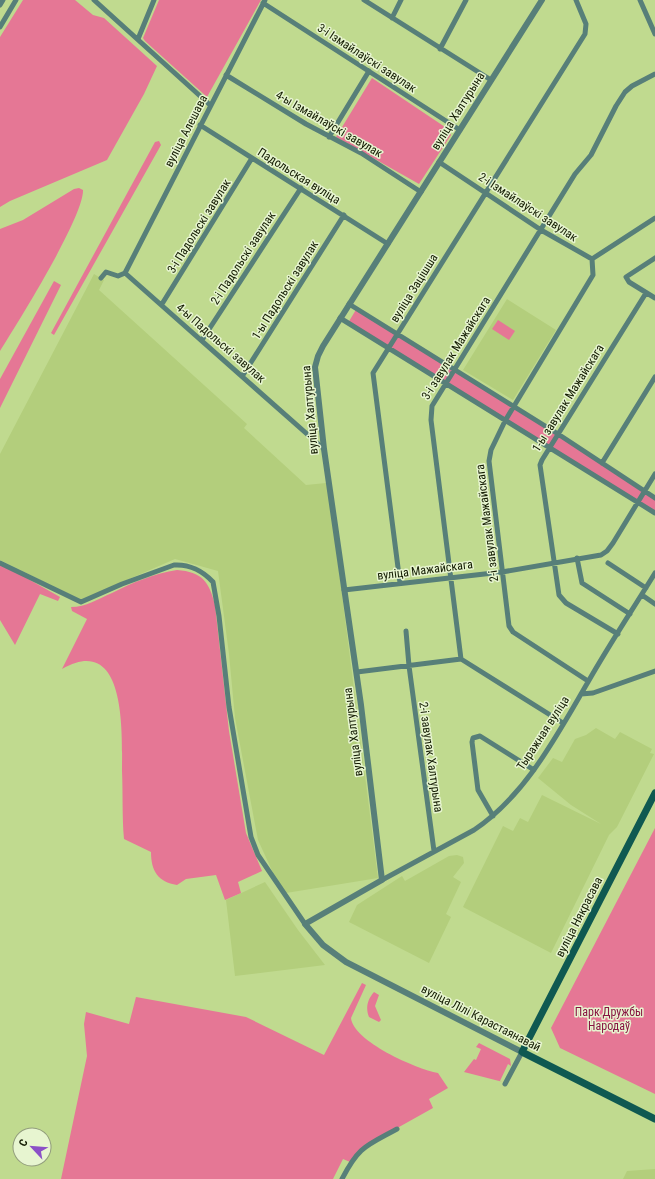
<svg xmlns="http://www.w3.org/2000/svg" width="655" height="1179" font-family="'Roboto Condensed',sans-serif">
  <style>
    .built { fill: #b3ce7c }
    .green { fill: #e57795 }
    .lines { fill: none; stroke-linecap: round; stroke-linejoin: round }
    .minor { stroke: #577f79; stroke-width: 5 }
    .tertiary { stroke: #577f79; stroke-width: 6 }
    .secondary { stroke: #0f5951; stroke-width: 7 }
    .labels { text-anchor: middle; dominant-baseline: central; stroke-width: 3; stroke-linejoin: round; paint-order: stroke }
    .street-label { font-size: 12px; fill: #121a00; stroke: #e7f5d0 }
    .park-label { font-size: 12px; fill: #881442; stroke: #e7f5d0 }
  </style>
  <rect width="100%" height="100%" fill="#c0da8f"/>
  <path class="built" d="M94 274 104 280 99 290 247 424 244 428 306 485 326 483 330 500 378 878 286 893 274 875 258 840 235 718 229 654 218 571 175 559 81 600 0 560V454Z
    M507 299 556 330 513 400 463 370Z
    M596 728 615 739 620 732 652 749 650 753 654 754 617 827 609 835 551 953 463 907 503 826 513 831 520 818 528 822 542 795 601 824 571 805 538 778 553 758 562 762 575 739 586 735Z
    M457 855 463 857 464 863 453 877 461 882 446 914 451 917 429 963 349 922 357 905 402 876 405 881 449 856Z
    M265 882 298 930 325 965 235 976 226 900Z
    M655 1169V1179H623L627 1171Z"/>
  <path class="green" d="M23 0H75L93 15 104 18 157 66 144 94 107 160 10 201 0 207V37Z
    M159 0H261L207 97 145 41 143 38Z
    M372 78 448 129 451 135 419 184 336 137Z
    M159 141 161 145 54 335 51 333 155 142Z
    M79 188 83 190C84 217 17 324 0 351V229L23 220 74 189Z
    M54 281 61 285 0 408V379Z
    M357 308 655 498V513L348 323Z
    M498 320 515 331 509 340 492 329Z
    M0 563 60 597 58 601 40 594 15 645 0 620Z
    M177 570C202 572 209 581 215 605L229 731 246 833 262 871 238 882 241 893 225 900 216 875 186 879 177 885C158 882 151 871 151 852L124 839C122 817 123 794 122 771 122 734 127 632 62 669L87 619 72 611 71 607C86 607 98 599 112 593 132 583 155 573 177 570Z
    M655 828V1094L560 1048 551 1028Z
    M362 983 366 985 351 1018C353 1041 416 1069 438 1073L448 1088 429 1099 433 1108 374 1141 350 1162 343 1159 333 1179H61L87 1056 84 1024 86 1012 129 1024 136 997 246 1017 324 1055Z
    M374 992 379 995 375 1006 381 1020 379 1022 369 1017C365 1007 368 999 374 992Z
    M479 1043 510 1059 511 1066 508 1064 500 1081 503 1082 464 1072 474 1059 476 1060 481 1049 476 1047Z"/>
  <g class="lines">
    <path class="minor" d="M94 0 210 105
      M364 0 491 80
      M640 0 655 34
      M263 3 460 130
      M0 5 3 0
      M392 18 401 0
      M0 27 16 0
      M138 39 154 0
      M440 49 466 0
      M226 75 306 124 361 153 421 192
      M200 125 388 244
      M329 137 369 71
      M439 162 541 230 592 259 593 275 505 421 491 450 489 461 509 626 513 632 588 681
      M655 258 626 277 629 282 655 298
      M592 259 655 218
      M125 273 265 0
      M125 273 324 449
      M101 278 106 272 118 276 125 273
      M162 304 252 158
      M349 304 558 434 655 498
      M340 318 655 513
      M202 340 301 188
      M243 375 344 215
      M602 463 655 377
      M577 558 582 583 630 614
      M0 563 81 602 122 584 174 565C189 564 203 571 213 582L219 616 229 707 251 837 258 855 305 924
      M608 563 646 588
      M400 583 373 373 585 34 586 24 576 0
      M344 590 502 572 601 555 607 551 613 543 655 474
      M642 595 655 604
      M406 631 409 666 434 851
      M618 634 566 603 559 595 540 465 542 460 646 293
      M461 659 431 420 432 406 575 174 591 155 616 106 625 92 632 86 655 74
      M461 659 563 723
      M357 672 461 659
      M581 694 593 693 655 671
      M493 816 478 790 472 742 473 738 480 736 534 770
      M382 880 474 830C526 795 557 735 588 682 609 645 633 609 655 573
      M505 1084 522 1052
      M342 1179C359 1146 366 1146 397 1129"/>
    <path class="tertiary" d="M522 1052 346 962 323 945 305 924 382 880 361 705 324 449 315 367 318 356 323 346 542 0"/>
    <path class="secondary" d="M655 793 522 1052 655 1119"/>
  </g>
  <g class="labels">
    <g class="street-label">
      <text transform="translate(367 58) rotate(33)">3-і Ізмайлаўскі завулак</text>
      <text transform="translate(458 111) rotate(-58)">вуліца Халтурына</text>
      <text transform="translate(329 124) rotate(30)">4-ы Ізмайлаўскі завулак</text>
      <text transform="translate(186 131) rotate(-63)">вуліца Алешава</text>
      <text transform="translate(299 176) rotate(32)">Падольская вуліца</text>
      <text transform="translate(528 207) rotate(33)">2-і Ізмайлаўскі завулак</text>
      <text transform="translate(199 226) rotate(-58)">3-і Падольскі завулак</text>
      <text transform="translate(243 258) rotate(-57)">2-і Падольскі завулак</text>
      <text transform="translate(414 288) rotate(-58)">вуліца Зацішша</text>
      <text transform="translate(285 290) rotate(-58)">1-ы Падольскі завулак</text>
      <text transform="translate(221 343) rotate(41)">4-ы Падольскі завулак</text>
      <text transform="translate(456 348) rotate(-58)">3-і завулак Мажайскага</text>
      <text transform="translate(568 398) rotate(-58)">1-ы завулак Мажайскага</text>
      <text transform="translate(310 410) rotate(-95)">вуліца Халтурына</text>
      <text transform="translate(487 523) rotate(-97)">2-і завулак Мажайскага</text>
      <text transform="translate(425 570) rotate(-7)">вуліца Мажайскага</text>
      <text transform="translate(353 732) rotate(-97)">вуліца Халтурына</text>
      <text transform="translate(543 733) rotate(-57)">Тыражная вуліца</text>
      <text transform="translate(431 757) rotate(82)">2-і завулак Халтурына</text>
      <text transform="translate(579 917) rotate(-63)">вуліца Някрасава</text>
      <text transform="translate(481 1018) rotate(27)">вуліца Лілі Карастаянавай</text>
    </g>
    <g class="park-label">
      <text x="609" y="1012">Парк Дружбы<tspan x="609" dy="14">Народаў</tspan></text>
    </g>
  </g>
  <g transform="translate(32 1147) rotate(296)"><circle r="19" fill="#e7f5d0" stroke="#929d7d"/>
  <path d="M0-3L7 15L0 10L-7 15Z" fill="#8b50c7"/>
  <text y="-6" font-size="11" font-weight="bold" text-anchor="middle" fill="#121a00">С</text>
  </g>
</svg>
